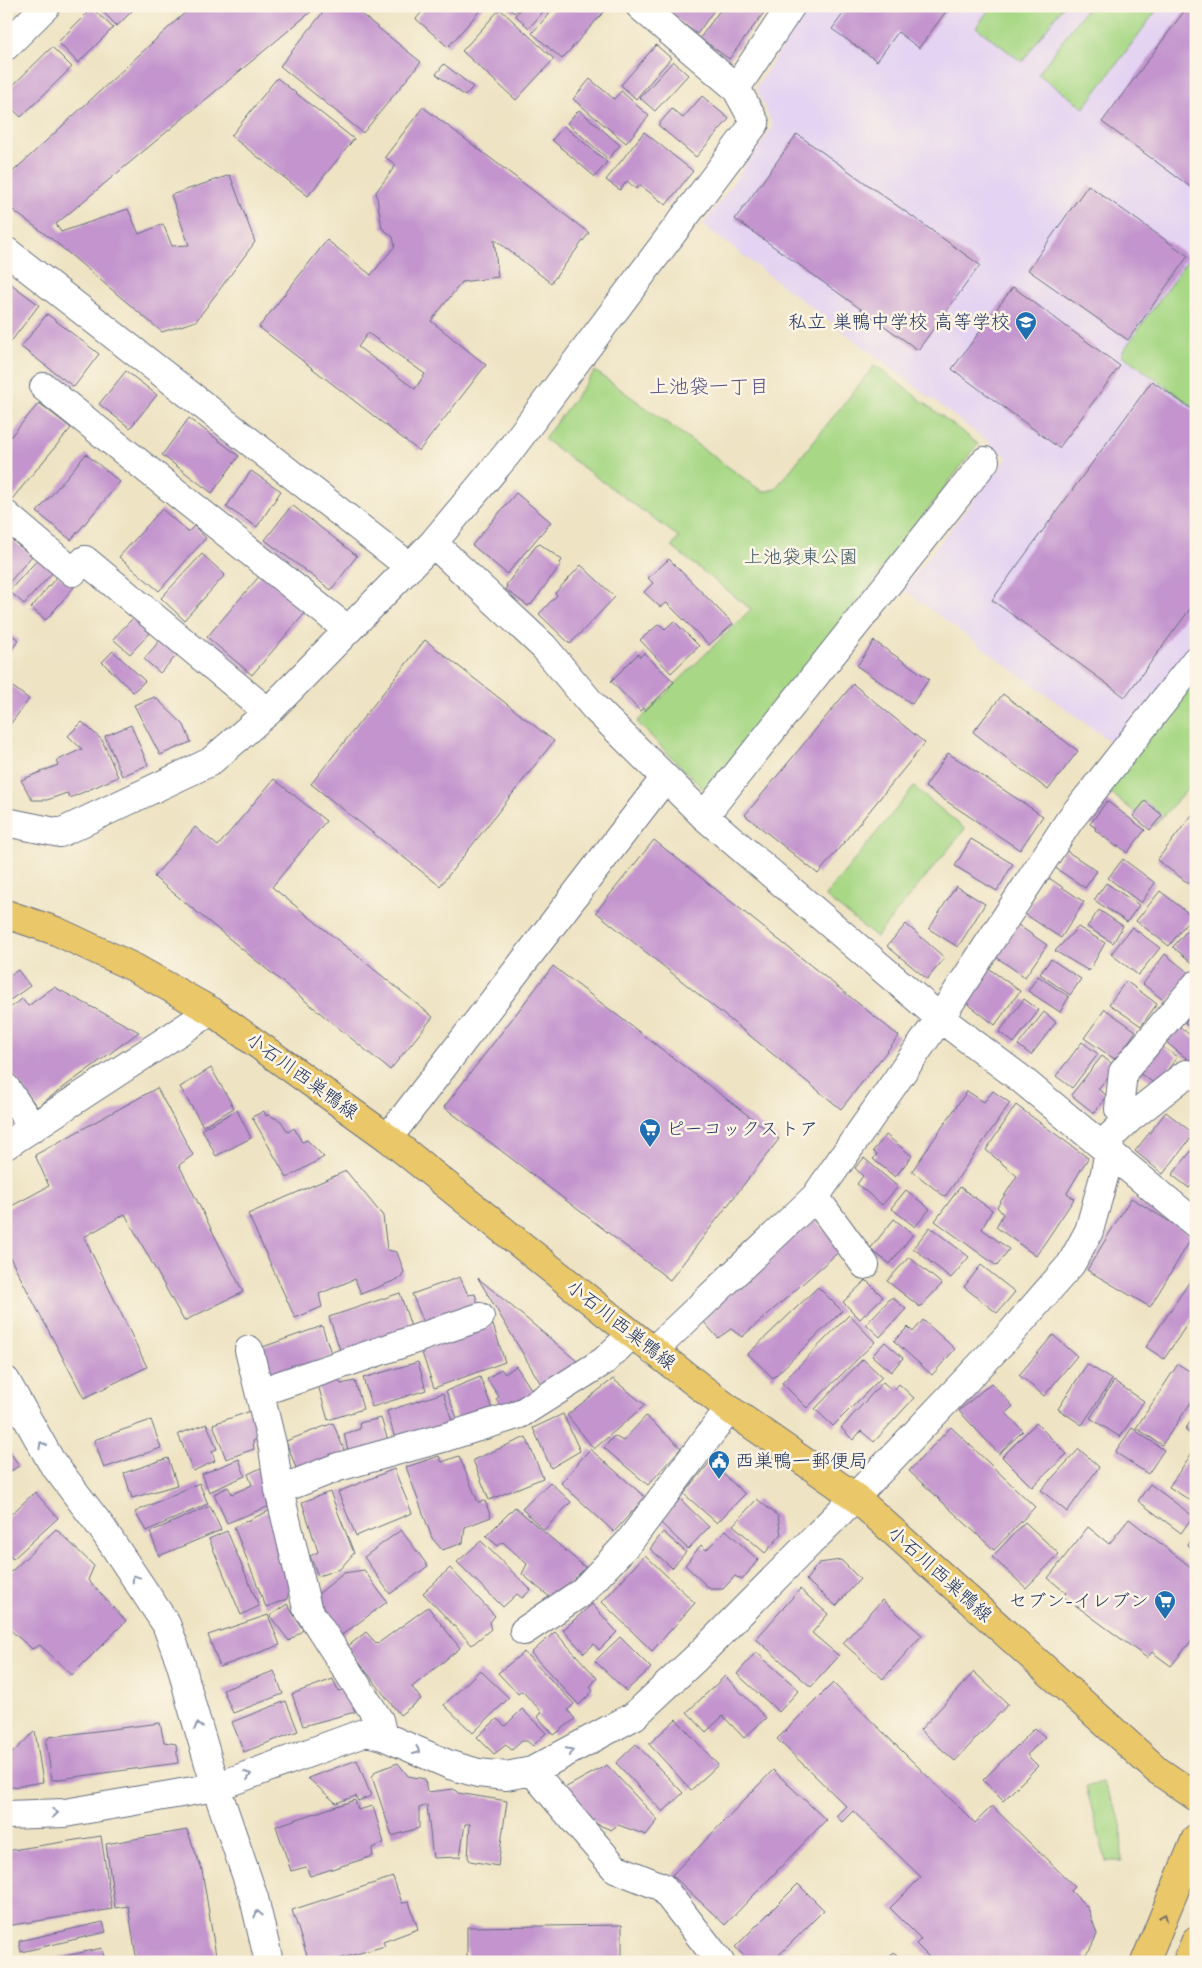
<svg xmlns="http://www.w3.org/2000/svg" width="1202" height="1968" font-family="'Comic Neue','Klee One',sans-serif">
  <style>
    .built { fill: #e4d3f2 }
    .green { fill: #a8d886; stroke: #628472 }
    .building { fill: #c394ce; fill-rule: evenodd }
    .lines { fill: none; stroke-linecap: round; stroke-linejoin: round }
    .minor-casing { stroke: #656e81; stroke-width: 30 }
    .major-casing { stroke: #656e81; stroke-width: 30 }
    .minor { stroke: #fff; stroke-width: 28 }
    .major { stroke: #eac769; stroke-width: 28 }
    .oneway { stroke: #8d97ae }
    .oneway2 { stroke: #787363 }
    .labels { text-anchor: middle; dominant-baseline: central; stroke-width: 5; stroke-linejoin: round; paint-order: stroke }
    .poi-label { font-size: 19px; fill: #1b2f5e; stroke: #fcf5e5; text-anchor: end }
    .park-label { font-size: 19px; fill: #3e5968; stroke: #fcf5e5 }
    .street-label { font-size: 19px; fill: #1b2f5e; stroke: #fcf5e5 }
    .neighbourhood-label { font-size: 20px; fill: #565285; stroke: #fcf5e5 }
  </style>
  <rect width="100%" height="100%" fill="#fcf5e5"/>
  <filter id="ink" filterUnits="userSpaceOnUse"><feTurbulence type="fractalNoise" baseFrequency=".02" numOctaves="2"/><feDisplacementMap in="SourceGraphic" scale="10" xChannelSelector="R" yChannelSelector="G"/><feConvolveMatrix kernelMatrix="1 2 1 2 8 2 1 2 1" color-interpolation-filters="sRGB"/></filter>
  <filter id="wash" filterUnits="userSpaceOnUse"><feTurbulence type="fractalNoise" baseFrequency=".0096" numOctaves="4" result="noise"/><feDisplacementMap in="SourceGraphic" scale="20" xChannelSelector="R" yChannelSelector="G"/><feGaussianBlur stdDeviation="1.12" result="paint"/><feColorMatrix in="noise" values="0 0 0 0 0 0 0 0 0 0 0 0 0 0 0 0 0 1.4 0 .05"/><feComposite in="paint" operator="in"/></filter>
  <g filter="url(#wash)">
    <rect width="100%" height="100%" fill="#eee3c3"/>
    <path class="built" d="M810 6H1196V645L1115 745 903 589 1008 457 703 225 773 127 756 87Z"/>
    <path class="green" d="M992 6H1063L1022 62 976 27Z
      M1088 6 1159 7 1084 108 1038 74Z
      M1196 248V409L1121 354Z
      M875 365 978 444 824 645 705 791 637 722 751 609 672 547 679 537 544 439 595 371 763 492 775 489Z
      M1196 673V780L1153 827 1105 788Z
      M914 787 965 829 876 937 825 896Z
      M1103 1782 1121 1820 1122 1861H1106L1086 1787Z"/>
    <g id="blocks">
      <path class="building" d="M97 6H137L117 26Z
        M192 6H318L56 224 61 232 128 209 139 234 163 224 172 246 189 245 171 195 230 175 255 242 196 321 162 332 53 240 6 205V178Z
        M328 6H351L421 62 363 133 280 66Z
        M427 6H484L448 47 416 19Z
        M506 6H520L514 13Z
        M523 6H548L529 28 515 15Z
        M556 6H609L562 59 532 33Z
        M675 6H717L697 34 669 13Z
        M723 6H769L729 59 700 38Z
        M849 6H950L919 48 898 32 877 61 832 29Z
        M1188 6H1196V191L1102 122Z
        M92 8 113 28 78 63 58 42Z
        M500 9 554 59 516 100 462 51Z
        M656 45 671 58 636 99 621 85Z
        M52 47 72 67 21 117 6 103V92Z
        M673 61 688 75 655 111 640 98Z
        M444 64 473 87 465 96 436 74Z
        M277 78 354 139 308 196 231 136Z
        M590 79 614 99 621 91 649 116 626 143 573 99Z
        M702 96 729 119 696 157 658 125 672 109 683 118Z
        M423 107 589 233 551 283 494 239 498 277 462 282 431 321 486 365 419 451 259 327 327 240 371 275 395 246 393 237 382 228 376 192 396 165 385 157ZM368 333 425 374 415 389 358 347Z
        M579 110 620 145 608 159 567 123Z
        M564 126 607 162 595 177 552 140Z
        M644 132 693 171 666 205 640 185 636 189 627 181 620 190 606 180Z
        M797 134 980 265 918 350 735 219Z
        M1088 185 1188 256 1128 340 1028 270Z
        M6 280 39 305 6 348Z
        M1013 287 1120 366 1059 448 952 369Z
        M47 314 99 354 74 387 21 347Z
        M126 371 157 395 130 428 99 404Z
        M1152 381 1196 412V601L1125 697 992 600Z
        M39 403 71 428 12 499 6 495V442Z
        M189 418 239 456 212 493 162 455Z
        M86 454 120 482 71 540 37 512Z
        M251 471 281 491 257 527 226 507Z
        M516 493 551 522 507 574 472 545Z
        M292 505 357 556 331 590 265 540Z
        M162 509 188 532 194 526 206 538 159 591 119 557Z
        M6 535 32 556 6 586Z
        M540 544 562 560 560 563 561 564 531 605 530 604 528 606 505 589 507 587 506 585 536 546Z
        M202 554 225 575 184 620 161 598Z
        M40 557 55 570 24 604 9 591Z
        M669 559 733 624 709 645 667 603 660 607 644 592 653 583 648 578Z
        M581 565 615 597 570 644 539 614 557 595 555 593Z
        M262 573 306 612 252 675 207 637Z
        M58 575 74 587 46 620 31 608Z
        M133 618 150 633 130 654 113 639Z
        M674 621 699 646 671 673 640 640 659 624 665 629Z
        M6 631 19 640 6 657Z
        M161 639 178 654 160 673 144 659Z
        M425 640 554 741 440 886 311 784Z
        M874 641 929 679 912 704 857 666Z
        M113 651 145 681 133 692 102 662Z
        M644 653 674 682 645 711 643 708 640 711 611 681 638 654 640 657Z
        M6 682 29 699 6 730Z
        M853 684 925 743 818 874 745 815Z
        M1003 694 1078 751 1048 790 973 732Z
        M155 697 184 725 191 742 160 755 134 705Z
        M82 722 102 740 118 777 70 798 67 793 47 800H32L21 780 58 765 56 761 82 749 68 736Z
        M131 725 148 765 122 776 105 736Z
        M948 753 1043 816 1020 850 925 787Z
        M274 779 326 821 272 887 433 1017 390 1070 154 877 195 827 218 846Z
        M1107 801 1145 830 1127 853 1118 845 1117 847 1095 830 1096 828 1090 824Z
        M1145 801 1162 815 1150 830 1133 816Z
        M1196 810V889L1157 860Z
        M971 839 1013 864 997 891 955 866Z
        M654 840 899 1036 841 1109 596 912Z
        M1065 850 1097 871 1085 888 1054 867Z
        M1123 859 1155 883 1141 903 1108 878Z
        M1049 878 1084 902 1061 938 1025 914Z
        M1106 883 1139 905 1127 922 1094 900Z
        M956 886 985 904 958 947 929 929Z
        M1160 891 1192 916 1169 946 1136 921Z
        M1099 910 1123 926 1113 943 1087 927Z
        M1196 920V966L1173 947Z
        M906 924 945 958 927 979 887 946Z
        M1018 925 1047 945 1025 977 996 957Z
        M1078 927 1105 943 1089 971 1055 951Z
        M1132 927 1160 948 1138 975 1111 954Z
        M1165 954 1189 973 1167 1003 1143 984Z
        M1051 959 1081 979 1070 995 1040 974Z
        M553 966 779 1139 670 1280 444 1107Z
        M988 968 1020 991 995 1025 964 1001Z
        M18 970 30 986 6 1003V973L9 976Z
        M1038 976 1069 997 1060 1012 1028 991Z
        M1126 981 1157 1004 1141 1026 1109 1004Z
        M54 987 139 1032 37 1107 6 1065V1011L22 999 28 1006Z
        M1024 999 1039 1010 1014 1043 999 1032Z
        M1105 1009 1136 1031 1116 1060 1084 1038Z
        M1196 1009V1032L1185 1023Z
        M1044 1012 1056 1022 1031 1055 1018 1045Z
        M1179 1026 1196 1040V1066L1166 1042Z
        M1082 1042 1098 1054 1072 1088 1056 1076Z
        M1159 1044 1177 1057 1157 1085 1139 1073Z
        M1102 1056 1116 1067 1098 1089 1107 1096 1094 1113 1071 1095Z
        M211 1068 234 1108 203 1126 180 1087Z
        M157 1088 193 1155 179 1165 243 1292 184 1321 125 1214 84 1237 147 1367 84 1398 6 1250V1209L49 1186 35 1155Z
        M967 1091 984 1102 993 1091 1010 1103 945 1197 912 1171Z
        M1016 1105 1088 1158 1067 1193 1074 1199 1036 1256 996 1227 1003 1214 997 1207 1017 1176 986 1150Z
        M6 1109 14 1120 6 1125Z
        M237 1110 251 1138 216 1156 202 1129Z
        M264 1111 266 1116 269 1115 281 1121 288 1132 294 1128 302 1142 307 1140 324 1157 287 1178 252 1117Z
        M1166 1112 1194 1134 1163 1174 1135 1151Z
        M886 1135 912 1156 895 1177 873 1159 877 1155 873 1151Z
        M1196 1145V1180L1189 1188 1172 1175Z
        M864 1158 898 1187 882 1205 857 1184 863 1176 855 1168Z
        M346 1171 383 1216 387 1250 397 1252 404 1272 401 1278 361 1294 355 1279 319 1294 322 1307 295 1318 248 1214Z
        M960 1187 992 1210 982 1229 1009 1249 997 1266 935 1221Z
        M906 1190 930 1209 915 1227 891 1208Z
        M1131 1198 1193 1236 1150 1307 1087 1270Z
        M809 1214 842 1249 742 1337 731 1329 718 1338 697 1314Z
        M894 1219 913 1234 890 1264 870 1249Z
        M930 1227 969 1257 951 1278 913 1248Z
        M909 1257 942 1284 920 1307 887 1281Z
        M981 1265 1015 1292 997 1313 964 1287Z
        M1196 1272V1311L1164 1359 1146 1347Z
        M460 1277 468 1295 475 1294 479 1308 426 1328 412 1294Z
        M478 1278 584 1367 545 1391Z
        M866 1280 883 1297 860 1319 843 1302Z
        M818 1287 842 1311 773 1378 748 1354Z
        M400 1293 412 1330 341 1353 329 1317Z
        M892 1297 906 1309 880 1337 866 1324Z
        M849 1315 875 1342 807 1408 782 1383Z
        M923 1320 955 1349 932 1375 894 1341 908 1327 913 1332Z
        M493 1325 505 1362 434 1388 421 1350Z
        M322 1326 332 1356 271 1378 260 1348Z
        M1053 1335 1077 1356 1044 1396 1019 1375Z
        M885 1342 903 1358 891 1372 872 1356Z
        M863 1359 882 1377 833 1426 815 1409Z
        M418 1362 426 1390 372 1407 363 1378Z
        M1087 1364 1112 1380 1082 1425 1058 1409Z
        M1178 1364 1196 1375V1395L1162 1445 1136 1428Z
        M516 1366 535 1395 516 1404 513 1399 502 1408 496 1399 499 1397 487 1379 501 1369 505 1374Z
        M480 1377 492 1408 459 1422 446 1391Z
        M337 1378 341 1384 355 1381 363 1409 328 1420 318 1385Z
        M613 1379 645 1405 594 1449 567 1415Z
        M1114 1381 1144 1401 1120 1437 1090 1418Z
        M883 1382 893 1391 899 1384 914 1398 874 1442 861 1431 853 1440 841 1428Z
        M991 1383 1013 1406 1006 1413 1023 1431 999 1454 959 1411Z
        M443 1393 453 1424 396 1442 387 1411Z
        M251 1411 260 1437 253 1441 254 1449 226 1459 213 1424Z
        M1196 1413V1437L1185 1430Z
        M563 1414 580 1451 551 1468 533 1428Z
        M646 1416 681 1448 648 1485 604 1448 614 1436 623 1441Z
        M381 1418 390 1447 350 1458 344 1434 360 1429 359 1423Z
        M151 1420 161 1448 104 1468 94 1440Z
        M333 1423 345 1452 299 1476 286 1441Z
        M1036 1423 1067 1454 1032 1487 1002 1457Z
        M207 1424 217 1449 212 1451 215 1461 193 1471 178 1434Z
        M951 1427 1035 1507 994 1550 909 1471Z
        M1132 1428 1164 1450 1148 1474 1115 1452Z
        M526 1437 543 1478 489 1500 473 1460Z
        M6 1445 19 1466 6 1474Z
        M1196 1447V1504L1169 1487Z
        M590 1449 645 1497 614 1532 561 1483Z
        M1079 1449 1099 1467 1067 1512 1041 1490Z
        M439 1456 442 1462 459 1456 478 1502 485 1501 491 1517 465 1527 463 1543 442 1550 432 1538 406 1467Z
        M168 1458 177 1485 132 1498 124 1473Z
        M239 1459 245 1476 209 1492 202 1474Z
        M710 1462 745 1494 717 1523 684 1494Z
        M265 1466 277 1503 227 1523 214 1494 228 1487 232 1494 252 1485 248 1474Z
        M394 1469 412 1513 356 1536 338 1492Z
        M550 1482 571 1502 544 1530 522 1509Z
        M199 1483 208 1504 146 1531 135 1512Z
        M1150 1484 1193 1516 1181 1533 1138 1501Z
        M35 1492 58 1518 13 1559 6 1553V1519Z
        M330 1492 354 1553 340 1569 318 1576 310 1556 318 1552 302 1502Z
        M680 1499 709 1527 688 1549 660 1522Z
        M757 1499 778 1516 781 1535 765 1553 733 1525Z
        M210 1506 221 1530 159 1556 150 1532Z
        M515 1507 587 1569 552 1599 522 1574 527 1564 503 1542 498 1546 486 1536Z
        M275 1508 293 1576 287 1599 266 1607 234 1527Z
        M1129 1519 1196 1571V1635L1171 1666 1152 1652 1147 1658 1063 1596 1066 1593 1048 1578 1088 1527 1109 1544Z
        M1025 1522 1059 1554 1026 1588 992 1557Z
        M56 1529 94 1566 88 1580 126 1621 72 1675 40 1645 32 1649 9 1629 6 1632V1569L11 1572Z
        M401 1530 428 1566 390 1594 364 1557Z
        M726 1530 758 1560 742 1580 735 1576 723 1589H710L685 1565 701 1545 706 1550Z
        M227 1531 259 1606 241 1615 209 1539Z
        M1196 1531V1551L1187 1545Z
        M663 1532 686 1552 672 1568 650 1549Z
        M481 1541 531 1590 522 1598 517 1594 503 1607 457 1562Z
        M645 1555 695 1603 652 1651 602 1602Z
        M841 1560 860 1579 836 1606 806 1580 819 1563Z
        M450 1568 495 1616 489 1623 491 1629 472 1645 423 1593Z
        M364 1570 387 1602 339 1637 312 1599 344 1573Z
        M800 1589 828 1614 812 1633 839 1656 811 1687 756 1639Z
        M882 1600 922 1635 883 1679 843 1643Z
        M287 1604 303 1630 289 1641 270 1616Z
        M592 1604 617 1632 599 1650 594 1644 584 1653 563 1630Z
        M428 1607 460 1648 412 1687 421 1699 400 1715 347 1647 366 1632 377 1644Z
        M268 1615 280 1645 220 1667 208 1635Z
        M555 1632 597 1678 590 1687 593 1691 579 1705 531 1653Z
        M620 1637 651 1668 626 1691 595 1661Z
        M524 1652 574 1704 568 1710 575 1719 554 1735 538 1717 542 1712 522 1691 518 1694 498 1673Z
        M756 1652 799 1690 779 1712 737 1674Z
        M480 1670 509 1698 473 1733 444 1705Z
        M274 1671 283 1694 233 1713 223 1690Z
        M974 1672 1008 1704 955 1761 920 1730Z
        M725 1676 766 1718 744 1738 723 1716 706 1732 687 1712Z
        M333 1679 338 1691 347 1689 355 1712 303 1726 292 1694Z
        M833 1683 975 1823 992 1806 1075 1887 1071 1891 1088 1908 1097 1934 1090 1949 1084 1956 1087 1960 1086 1962H934L916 1944 921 1939 890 1908 921 1877 853 1811 842 1822 836 1816 846 1806 777 1739Z
        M286 1701 298 1731 244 1752 232 1722Z
        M522 1709 546 1733 533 1746 527 1741H522L512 1750 506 1745 494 1754 477 1737 497 1719 505 1726Z
        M676 1719 718 1765 691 1790 649 1744Z
        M160 1723 164 1742 176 1744 178 1763 52 1780 46 1742 49 1737Z
        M1035 1728 1045 1737 1027 1755 1038 1766 1003 1801 983 1780Z
        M35 1731 43 1782 6 1788V1759Z
        M636 1744 683 1793 663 1812 616 1763Z
        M357 1760 371 1796 358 1801 356 1796 336 1803 308 1778Z
        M398 1763 408 1776 425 1779 427 1792 454 1789 458 1793 507 1801 498 1866 470 1861 468 1857 470 1824H465L460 1857 433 1858 427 1805 419 1808V1828L392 1836 372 1777 376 1771Z
        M607 1765 658 1820 646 1835 618 1825 611 1830 597 1824 559 1791Z
        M773 1770 826 1820 725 1925 672 1875Z
        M355 1800 358 1810 373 1806 384 1843 372 1848 373 1856 310 1876 306 1867 291 1871 276 1826Z
        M187 1830 202 1870 217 1962H137L128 1906 115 1908 106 1844Z
        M101 1836 112 1909 6 1926V1851Z
        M393 1877 402 1903 409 1902 418 1929 383 1942 385 1946 328 1962H309L292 1910Z
        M798 1884 824 1910 772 1962H750L735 1947Z
        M103 1922 106 1932 21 1952 19 1941Z
        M622 1925V1962H467V1927Z
        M102 1948 105 1962H43L42 1961Z
        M894 1952 904 1962H884Z"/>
    </g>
  </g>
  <g filter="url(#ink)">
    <use href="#blocks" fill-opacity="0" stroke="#656e81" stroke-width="1"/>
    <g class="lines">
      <g class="minor-casing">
        <path id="minor" d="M6 46 46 6
          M736 88 791 6
          M6 251 410 567
          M44 387 348 630
          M6 515 73 572 85 560 268 712
          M433 543 544 647 594 707 704 816 940 1018 1021 1079 1196 1224
          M704 816 985 461
          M6 822 60 833 210 762 268 712 433 543 507 454 755 123 736 88 640 6
          M6 1088 33 1128
          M1129 1119 1119 1109 1123 1072 1196 985
          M388 1138 665 778
          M6 1145 211 1011
          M815 1197 865 1265
          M249 1350 273 1448 279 1490 307 1608 379 1720 383 1736
          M653 1351 815 1197 940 1018 1069 821 1196 660
          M6 1381 51 1461 102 1528 166 1624 181 1664 191 1703 216 1787 254 1898 269 1962
          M260 1392 480 1317
          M279 1490 338 1467 446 1437 520 1414 604 1361 632 1334
          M524 1631 582 1592 629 1542 729 1409
          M532 1771 615 1868 662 1887 720 1962
          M6 1815 65 1813 216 1787 366 1732 383 1736 450 1765 478 1773 506 1776 532 1771 634 1716 696 1658 855 1497 1010 1334 1071 1264 1089 1231 1105 1173 1111 1136 1129 1119 1186 1074 1196 1076"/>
      </g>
      <g class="major-casing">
        <path id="major" d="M6 914 56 931 135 968 211 1011 388 1138 632 1334 729 1409 855 1497 1157 1770 1196 1797
          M1145 1962 1196 1838
          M1187 1962 1196 1940"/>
      </g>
      <use href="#minor" class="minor"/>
      <use href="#major" class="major"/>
    </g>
    <defs><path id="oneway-chevron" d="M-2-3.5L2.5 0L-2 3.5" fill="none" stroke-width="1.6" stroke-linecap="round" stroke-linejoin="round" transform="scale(1.25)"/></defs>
    <g class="oneway">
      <use href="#oneway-chevron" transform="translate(42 1445) rotate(-119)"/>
      <use href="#oneway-chevron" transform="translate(135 1578) rotate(-124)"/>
      <use href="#oneway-chevron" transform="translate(198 1726) rotate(-106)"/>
      <use href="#oneway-chevron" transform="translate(417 1751) rotate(24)"/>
      <use href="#oneway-chevron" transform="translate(570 1751) rotate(-28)"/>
      <use href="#oneway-chevron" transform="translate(248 1775) rotate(-20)"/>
      <use href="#oneway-chevron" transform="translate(55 1813) rotate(-3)"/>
      <use href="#oneway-chevron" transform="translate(258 1914) rotate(-103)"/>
    </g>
    <use class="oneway2" href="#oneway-chevron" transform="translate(1164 1917) rotate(-68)"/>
  </g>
  <defs>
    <g id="school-pin" transform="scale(1.125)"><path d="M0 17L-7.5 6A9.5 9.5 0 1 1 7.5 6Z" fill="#1f6fb2" stroke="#fcf5e5"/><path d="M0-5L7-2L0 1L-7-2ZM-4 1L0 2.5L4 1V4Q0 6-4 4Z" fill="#fff"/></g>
    <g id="supermarket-pin" transform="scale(1.125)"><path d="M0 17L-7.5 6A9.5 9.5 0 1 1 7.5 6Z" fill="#1f6fb2" stroke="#fcf5e5"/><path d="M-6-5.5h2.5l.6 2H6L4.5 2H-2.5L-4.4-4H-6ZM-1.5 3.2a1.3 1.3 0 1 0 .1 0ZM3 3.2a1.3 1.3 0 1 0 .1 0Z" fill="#fff"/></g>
    <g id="civic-pin" transform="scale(1.125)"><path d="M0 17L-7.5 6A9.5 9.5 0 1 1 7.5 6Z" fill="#1f6fb2" stroke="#fcf5e5"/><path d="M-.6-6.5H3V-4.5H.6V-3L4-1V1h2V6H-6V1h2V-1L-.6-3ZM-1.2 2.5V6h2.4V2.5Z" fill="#fff"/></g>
  </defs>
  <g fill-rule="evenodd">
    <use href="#school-pin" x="1026" y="322"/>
    <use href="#supermarket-pin" x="650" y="1129"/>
    <use href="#civic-pin" x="719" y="1461"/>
    <use href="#supermarket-pin" x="1165" y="1601"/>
  </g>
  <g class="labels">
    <g class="poi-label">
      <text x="1010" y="322">私立 巣鴨中学校 高等学校</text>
      <text x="666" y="1129" text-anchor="start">ピーコックストア</text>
      <text x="735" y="1461" text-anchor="start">西巣鴨一郵便局</text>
      <text x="1149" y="1601">セブン-イレブン</text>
    </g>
    <g class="park-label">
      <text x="801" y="557">上池袋東公園</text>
    </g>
    <g class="street-label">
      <text transform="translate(302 1076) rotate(36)">小石川西巣鴨線</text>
      <text transform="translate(621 1325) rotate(38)">小石川西巣鴨線</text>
      <text transform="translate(940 1574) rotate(42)">小石川西巣鴨線</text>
    </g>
    <g class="neighbourhood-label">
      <text x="709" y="386">上池袋一丁目</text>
    </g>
  </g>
  <rect width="1202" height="1968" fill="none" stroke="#fcf5e5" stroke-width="25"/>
</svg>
